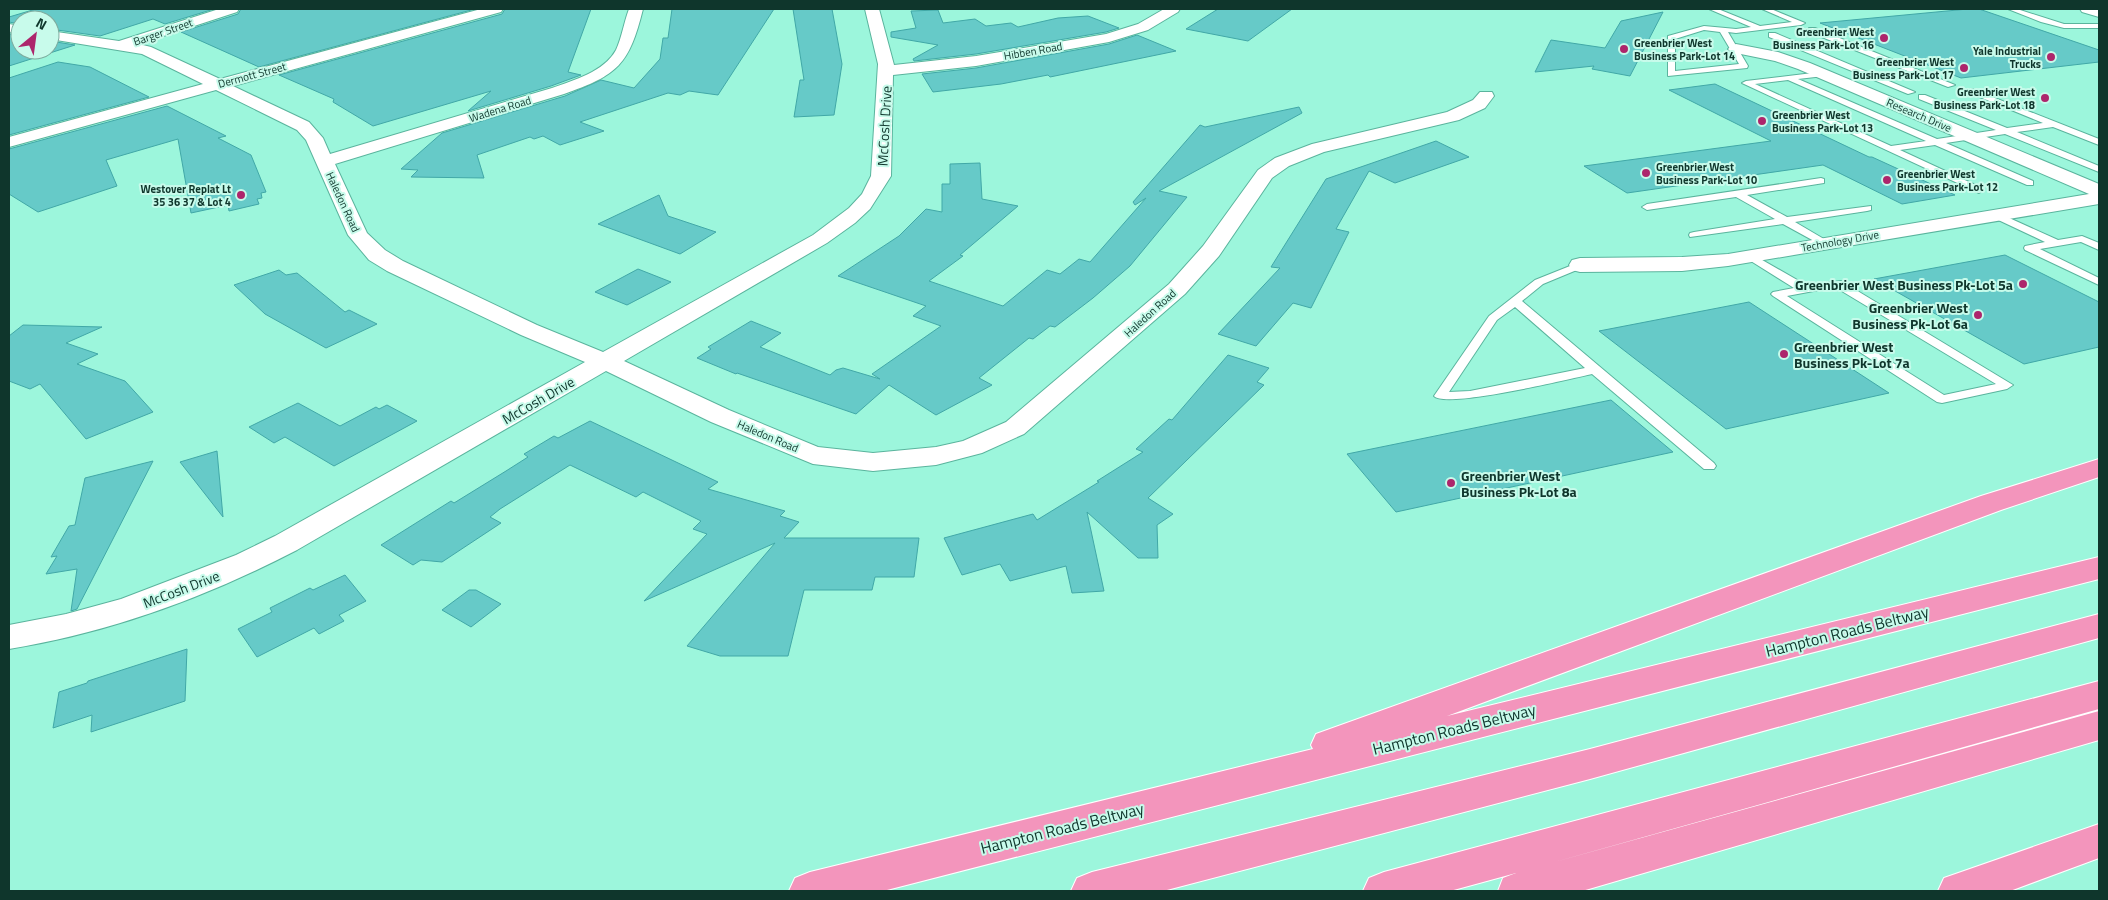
<svg xmlns="http://www.w3.org/2000/svg" width="2108" height="900" font-family="'Titillium Web',sans-serif">
  <style>
    .building { fill: #66cac8; stroke: #41a8a7 }
    .lines { fill: none; stroke-linecap: round; stroke-linejoin: round }
    .service-casing { stroke: #5ab49d; stroke-width: 2 }
    .minor-casing { stroke: #5ab49d; stroke-width: 2 }
    .tertiary-casing { stroke: #5ab49d; stroke-width: 2 }
    .motorway-casing { stroke: #fff; stroke-width: 2 }
    .service { fill: #fff; fill-rule: evenodd }
    .minor { fill: #fff; fill-rule: evenodd }
    .tertiary { fill: #fff; fill-rule: evenodd }
    .motorway { fill: #f395bc; fill-rule: evenodd }
    .poi-dot { fill: #ad266c; stroke: #c8fbeb; stroke-width: 2 }
    .labels { text-anchor: middle; dominant-baseline: central; stroke-width: 4; stroke-linejoin: round; paint-order: stroke }
    .far-street-label { font-size: 11px; fill: #0f362c; stroke: #c8fbeb }
    .far-poi-label { font-size: 11px; font-weight: bold; fill: #0f362c; stroke: #c8fbeb; text-anchor: end }
    .street-label { font-size: 14px; fill: #0f362c; stroke: #c8fbeb }
    .poi-label { font-size: 14px; font-weight: bold; fill: #0f362c; stroke: #c8fbeb; text-anchor: end }
    .near-street-label { font-size: 16px; fill: #0f362c; stroke: #c8fbeb }
  </style>
  <rect width="100%" height="100%" fill="#9cf6dc"/>
  <path class="building" d="M36 9H214L165 24 153 19 100 36 50 29V20H20V24L9 22V17Z
    M241 9H475L259 67 181 32 238 14Z
    M505 9H591L568 72 581 75 551 86 468 111 491 91 373 126 333 102 334 99 279 75 502 14Z
    M672 9H774L718 95 689 91 680 95 668 93 580 122 604 131 560 145 543 136 534 139 530 137 477 155 484 178 411 177 418 170 401 169 442 133 565 96 601 80 634 88 660 59 663 38H668Z
    M793 9H832L842 64 834 115 794 117 800 80H804Z
    M1218 9H1292L1248 41 1186 29Z
    M1968 9H1979L2099 50V62L1961 78 1820 23Z
    M938 10 943 23 975 19 986 26 1011 23 1018 27 1058 18 1088 16 1119 28 1106 32 976 54 914 61 913 59 938 45 891 37V32L916 28 911 11Z
    M1663 12 1630 76 1592 69 1594 66 1535 72 1551 40 1605 48 1621 21Z
    M9 34 20 36V50H50V41L75 45 9 66Z
    M1137 35 1176 51 1050 77 1048 75 1001 84 933 92 922 74 976 68 1109 44Z
    M58 62 90 67 149 97 9 135V78Z
    M1715 84 1869 157H1872L1955 195 1902 204 1823 165 1627 193 1584 166 1771 141 1669 90Z
    M167 106 226 136 218 138 251 155 266 192 261 193 262 198 257 199 259 204 229 211 228 205 191 213 178 139 106 160 117 186 38 212 9 194V149Z
    M1299 107 1302 113 1159 191 1187 197 1130 266 1093 298 1055 327 1050 326 1033 339 1029 338 979 378 992 385 936 415 889 385 856 414 737 373 736 374 697 358 711 349 708 347 751 321 781 333 760 347 830 375 836 370 843 368 880 379 872 374 941 326 913 316 926 306 838 276 899 236 926 209 942 212V184H950V164L980 163 982 199 1018 206 960 255 963 256 929 281 1003 306 1047 270 1060 274 1079 259 1090 262 1146 198 1135 205 1133 202 1200 125 1205 127Z
    M1436 141 1469 157 1395 183 1369 171 1336 229 1349 232 1311 308 1293 303 1256 346 1218 334 1280 268 1271 267 1326 179Z
    M659 195 668 216 716 232 680 254 598 224Z
    M2005 255 2099 302V347L2024 364 1874 279Z
    M638 269 671 282 627 305 595 292Z
    M279 270 286 275 297 273 345 312 349 310 377 324 326 348 265 314 234 285Z
    M1749 302 1889 393 1726 429 1599 331Z
    M23 325 102 327 66 343 98 354 77 364 125 381 153 412 86 439 40 384 30 389 9 381V336Z
    M1228 355 1269 368 1257 382 1264 385 1148 498 1173 514 1157 525 1158 558H1138L1087 512 1104 591 1072 593 1066 566 1010 581 1000 564 962 575 944 538 1033 514 1037 520 1099 482 1097 481 1143 452 1136 449 1169 419 1172 420Z
    M1611 400 1673 452 1396 512 1347 454Z
    M298 403 340 426 376 407 379 409 387 405 417 421 334 466 285 437 274 443 249 427Z
    M590 421 718 482 708 489 785 511 780 516 799 522 784 538H919L914 577H875L872 590H804L788 656H720L687 646 775 543 644 601 707 534 693 529 701 521 643 492 636 497 570 465 500 509 490 517 501 523 442 562 421 560 413 565 381 545 451 501 454 503 506 471 528 457 524 454 554 436 558 438Z
    M217 451 223 517 180 462Z
    M153 461 77 609 71 611 77 569 46 574 57 556 51 557 69 526 75 525 85 478Z
    M345 575 366 601 339 615 344 621 319 634 314 628 257 657 238 629 272 612 270 608 310 588 313 590Z
    M469 590H476L501 604 471 627 442 610Z
    M187 649 185 701 91 732 92 715 53 728 59 692 87 683 88 681Z"/>
  <g class="lines">
    <g class="service-casing">
      <path id="service" d="M1709 9H1718L1760 26 1792 22 1762 9H1771L1805 23 1801 25 1736 33 1728 32 1748 66 1747 68 1668 76V36L1704 26 1736 29 1751 27ZM1704 30 1720 32 1739 64 1675 71V39Z
        M2008 9H2017L2064 24H2099V28H2064L2041 22Z
        M1809 28H1815L1955 85 1948 87 1809 32Z
        M1769 33H1775L1915 92 1908 94 1769 37Z
        M1821 72 1825 74 1824 76 1798 79 1937 139 1996 130 1919 99V95H1925L2007 128 2043 123 1965 91 1972 89 2099 139V145L2053 127 2017 132 2099 166V172L2005 134 1946 143 2033 181V185H2027L1935 145 1900 150 1982 188 1984 190 1979 193 1742 83 1746 81ZM1788 80 1926 141 1891 146 1755 84Z
        M1821 178 1824 179V183L1747 195 1787 217 1871 206V210L1867 211 1795 222 1829 242 1830 244 1829 246 1825 247 1783 224 1690 237 1689 235 1690 233 1694 232 1775 219 1736 197 1647 210 1642 207 1647 204Z
        M1996 212 2058 240 2082 236 2099 243V250L2081 242 2040 249 2099 278V285L2025 250 2024 248 2025 246 2045 242 1992 217V213Z
        M1750 253 1806 285 1841 281 2013 385 2007 389 1942 403 1937 402 1773 296 1771 294 1773 292 1794 288 1746 258 1745 256 1746 254ZM1835 287 1996 384 1944 395 1787 296Z
        M1580 262 1585 265 1584 267 1543 284 1522 301 1714 463 1716 466 1714 469H1704L1592 374C1570 379 1445 409 1434 396L1489 316 1535 280ZM1515 307 1585 368 1470 391 1449 392 1497 320Z"/>
    </g>
    <g class="minor-casing">
      <path id="minor" d="M219 9H239L237 12 139 44 151 47 220 79 481 9H503L501 12 233 86 309 122 323 138 330 154 552 88C574 80 604 72 616 50 622 37 624 22 629 9H643C629 65 618 75 564 94L335 164 367 233 385 250 403 261 537 325 603 352 813 235 849 208 862 194 871 176 878 64 865 9H879L894 65 976 56 1106 34 1138 24 1164 9H1180L1178 12 1148 30 1109 42 976 66 893 75 891 176 870 209 855 223 827 243 624 361 729 410 818 447 873 453 936 447 963 441 1006 422 1169 284 1203 246 1258 170 1275 158 1312 144 1447 112 1473 100 1480 92H1492L1494 96 1485 108 1459 120 1324 152 1289 166 1272 178 1219 256 1185 294 1024 434 982 453 936 465 873 471 813 464 711 422 606 371 297 550C207 597 109 633 9 649V625L66 614 121 599 236 555 275 536 585 362 521 335 387 271 369 260 348 235 306 140 297 130 216 90 9 147V137L203 84 142 54 50 39V31L119 41Z
        M9 24 20 26V34L9 32Z
        M1736 44 1778 52 1810 63 2099 184V204L1728 266 1682 271 1580 272 1572 270 1569 265 1572 260 1580 258 1682 257 1728 254 2089 194 1798 69 1775 61 1731 52 1728 49 1731 46Z"/>
    </g>
    <g class="tertiary-casing">
      <path id="tertiary" d="M2080 9H2099V17L2082 12Z"/>
    </g>
    <g class="motorway-casing">
      <path id="motorway" d="M2099 459V477L2001 510 1447 716 2099 557V579L883 891H789L795 878 810 872 1313 749 1311 745 1316 734 1981 496Z
        M2099 614V638L1590 779 1163 891H1071L1077 878 1092 872 1590 749Z
        M2099 681V709L1551 863 2099 711V740L1582 891H1498L1503 878 1516 873 1450 891H1363L1369 878 1384 872Z
        M2099 824V858L2010 891H1938L1944 878Z"/>
    </g>
    <use href="#service" class="service"/>
    <use href="#minor" class="minor"/>
    <use href="#tertiary" class="tertiary"/>
    <use href="#motorway" class="motorway"/>
  </g>
  <g class="poi-dot">
    <circle cx="1884" cy="38" r="5"/>
    <circle cx="1624" cy="49" r="5"/>
    <circle cx="2051" cy="57" r="5"/>
    <circle cx="1964" cy="68" r="5"/>
    <circle cx="2045" cy="98" r="5"/>
    <circle cx="1762" cy="121" r="5"/>
    <circle cx="1646" cy="173" r="5"/>
    <circle cx="1887" cy="180" r="5"/>
    <circle cx="241" cy="195" r="5"/>
    <circle cx="2023" cy="284" r="5"/>
    <circle cx="1978" cy="315" r="5"/>
    <circle cx="1784" cy="354" r="5"/>
    <circle cx="1451" cy="483" r="5"/>
  </g>
  <g class="labels">
    <g class="far-street-label">
      <text transform="translate(163 32) rotate(-19)">Barger Street</text>
      <text transform="translate(1033 51) rotate(-10)">Hibben Road</text>
      <text transform="translate(252 75) rotate(-15)">Dermott Street</text>
      <text transform="translate(500 109) rotate(-17)">Wadena Road</text>
      <text transform="translate(1919 115) rotate(23)">Research Drive</text>
      <text transform="translate(343 202) rotate(65)">Haledon Road</text>
      <text transform="translate(1840 241) rotate(-10)">Technology Drive</text>
      <text transform="translate(1150 313) rotate(-42)">Haledon Road</text>
      <text transform="translate(768 436) rotate(23)">Haledon Road</text>
    </g>
    <g class="far-poi-label">
      <text x="1874" y="32">Greenbrier West<tspan x="1874" dy="13">Business Park-Lot 16</tspan></text>
      <text x="1634" y="43" text-anchor="start">Greenbrier West<tspan x="1634" dy="13">Business Park-Lot 14</tspan></text>
      <text x="2041" y="51">Yale Industrial<tspan x="2041" dy="13">Trucks</tspan></text>
      <text x="1954" y="62">Greenbrier West<tspan x="1954" dy="13">Business Park-Lot 17</tspan></text>
      <text x="2035" y="92">Greenbrier West<tspan x="2035" dy="13">Business Park-Lot 18</tspan></text>
      <text x="1772" y="115" text-anchor="start">Greenbrier West<tspan x="1772" dy="13">Business Park-Lot 13</tspan></text>
      <text x="1656" y="167" text-anchor="start">Greenbrier West<tspan x="1656" dy="13">Business Park-Lot 10</tspan></text>
      <text x="1897" y="174" text-anchor="start">Greenbrier West<tspan x="1897" dy="13">Business Park-Lot 12</tspan></text>
      <text x="231" y="189">Westover Replat Lt<tspan x="231" dy="13">35 36 37 &amp; Lot 4</tspan></text>
    </g>
    <g class="street-label">
      <text transform="translate(884 126) rotate(-87)">McCosh Drive</text>
      <text transform="translate(538 400) rotate(-30)">McCosh Drive</text>
      <text transform="translate(181 589) rotate(-21)">McCosh Drive</text>
    </g>
    <g class="poi-label">
      <text x="2013" y="284">Greenbrier West Business Pk-Lot 5a</text>
      <text x="1968" y="307">Greenbrier West<tspan x="1968" dy="16">Business Pk-Lot 6a</tspan></text>
      <text x="1794" y="346" text-anchor="start">Greenbrier West<tspan x="1794" dy="16">Business Pk-Lot 7a</tspan></text>
      <text x="1461" y="475" text-anchor="start">Greenbrier West<tspan x="1461" dy="16">Business Pk-Lot 8a</tspan></text>
    </g>
    <g class="near-street-label">
      <text transform="translate(1847 631) rotate(-14)">Hampton Roads Beltway</text>
      <text transform="translate(1454 729) rotate(-14)">Hampton Roads Beltway</text>
      <text transform="translate(1062 828) rotate(-14)">Hampton Roads Beltway</text>
    </g>
  </g>
  <rect width="2108" height="900" fill="none" stroke="#0f362c" stroke-width="20"/>
  <g transform="translate(35 35) rotate(29)"><circle r="24" fill="#c8fbeb" stroke="#7eac9f"/>
  <path d="M0-4L9 19L0 12L-9 19Z" fill="#ad266c"/>
  <text y="-8" font-size="14" font-weight="bold" text-anchor="middle" fill="#0f362c">N</text>
  </g>
</svg>
